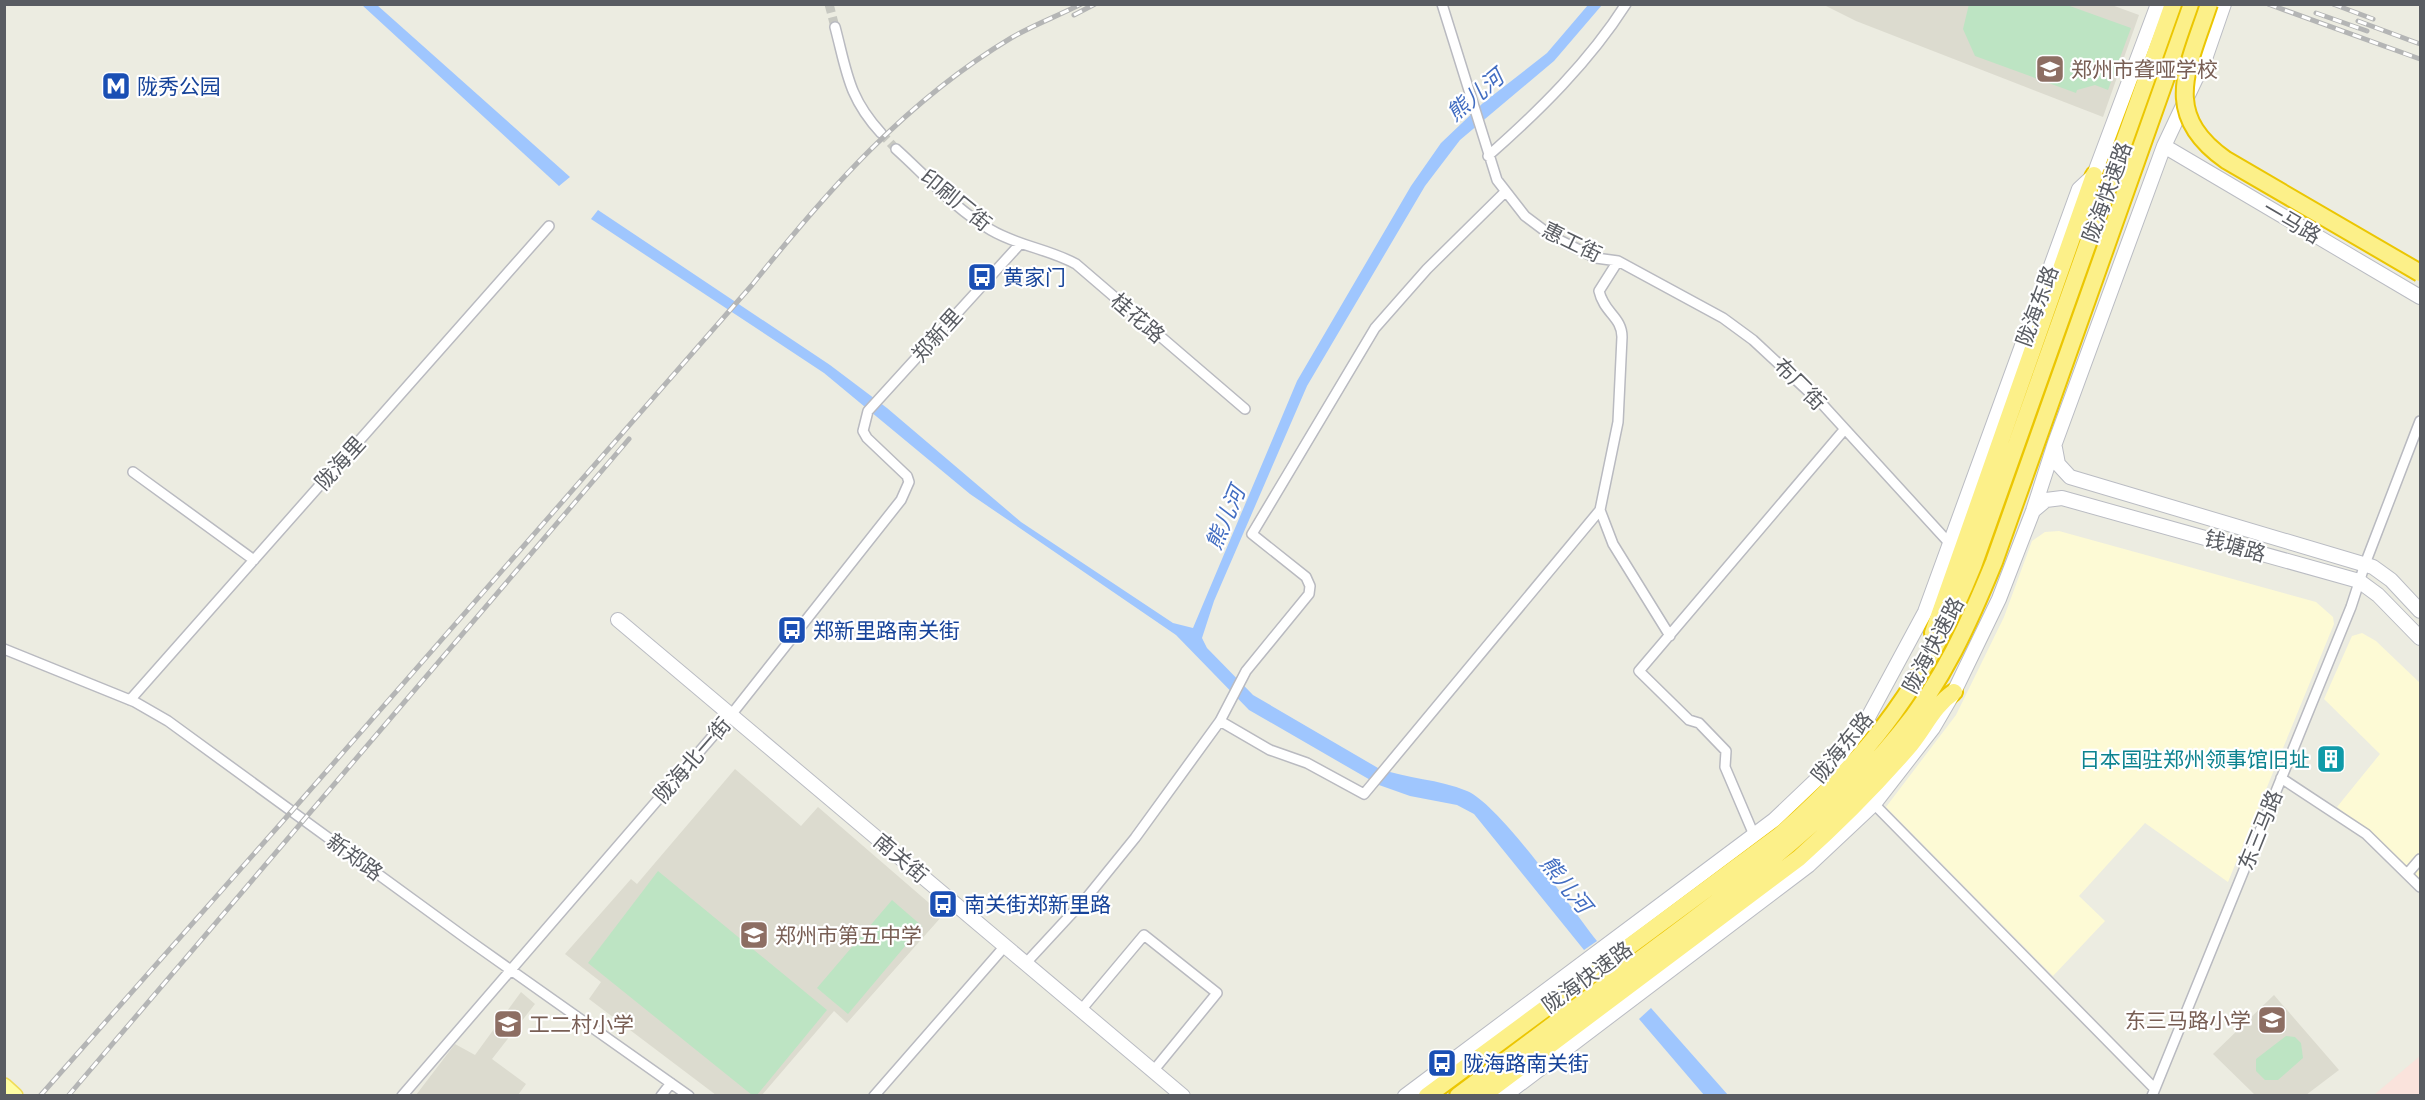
<svg xmlns="http://www.w3.org/2000/svg" width="2425" height="1100" font-family="Raleway,'Noto Sans SC',sans-serif">
  <style>
    .commercial { fill: #fdfad5 }
    .education { fill: #dcdbcf }
    .medical { fill: #fae3dc }
    .green { fill: #bde4c3 }
    .water { fill: #9fc6fe }
    .lines { fill: none; stroke-linecap: round; stroke-linejoin: round }
    .street-tunnel { stroke: #c7c8c1; stroke-width: 9; stroke-dasharray: 9 4.5; stroke-linecap: butt }
    .street-casing { stroke: #b9bac0; stroke-width: 12 }
    .secondary-casing { stroke: #babcc3; stroke-width: 16 }
    .primary-casing { stroke: #f0dc57; stroke-width: 18 }
    .highway-casing { stroke: #ebc602; stroke-width: 20 }
    .street { stroke: #fff; stroke-width: 9 }
    .secondary { stroke: #fff; stroke-width: 14 }
    .primary { stroke: #fefda4; stroke-width: 15 }
    .highway { stroke: #fcf089; stroke-width: 16 }
    .rail-casing { stroke: #b4b5b5; stroke-width: 5 }
    .rail { stroke: #fff; stroke-width: 3; stroke-dasharray: 9; stroke-linecap: butt }
    .highway-bridge-casing { stroke: #ebc602; stroke-width: 20; stroke-linecap: butt }
    .highway-bridge { stroke: #fcf089; stroke-width: 16 }
    .labels { text-anchor: middle; dominant-baseline: central; stroke-width: 4.5; stroke-linejoin: round; paint-order: stroke }
    .education-label { font-size: 21px; fill: #785e54; stroke: #fff; text-anchor: start }
    .transit-label { font-size: 21px; fill: #164399; stroke: #fff; text-anchor: start }
    .street-label { font-size: 21px; fill: #595c62; stroke: #fff }
    .culture-label { font-size: 21px; fill: #0d838f; stroke: #fff; text-anchor: end }
    .water-label { font-size: 22px; font-style: italic; fill: #426dc1; stroke: #fff }
  </style>
  <rect width="100%" height="100%" fill="#ecece1"/>
  <path class="commercial" d="M2059 531 2316 602 2333 617 2334 624 2228 882 2145 823 2079 896 2105 921 2053 976 1886 807 1956 715 2004 617 2032 541 2045 532Z
    M2362 633 2376 641 2420 683V879L2383 843 2337 807 2380 754 2324 699 2352 636Z"/>
  <path class="education" d="M2109 4 2139 15 2103 117 1856 21 1824 5Z
    M735 769 801 826 818 807 943 915 847 1023 834 1011 762 1095H716L589 999 601 982 565 954 631 879 637 884Z
    M521 992 535 1004 492 1059 526 1084 518 1095H416L455 1044 475 1055Z
    M2274 995 2339 1070 2306 1095H2255L2213 1054Z"/>
  <path class="medical" d="M2420 1056V1095H2374Z"/>
  <path class="green" d="M1969 4 2067 5 2131 28 2108 90 2095 85 2077 90 2076 93 1975 56 1963 29Z
    M658 871 827 1010 757 1095H752L588 963Z
    M892 900 922 926 848 1014 817 988Z
    M2286 1036 2295 1037 2301 1043 2303 1058 2278 1080H2265L2256 1071V1059Z"/>
  <path class="water" d="M362 5H377L570 177 559 186Z
    M1588 5H1602L1554 61 1460 140 1425 186 1307 386 1214 601 1202 638 1207 648 1253 695 1378 768C1407 779 1439 779 1467 791 1500 805 1571 908 1597 941L1584 950 1474 814 1457 805 1410 796 1379 785 1249 710 1176 635 970 494 824 373 591 219 598 210 830 365 887 408 1021 522 1173 623 1193 628 1297 381 1411 186 1441 143 1483 103 1547 53Z
    M1651 1008 1728 1095H1704L1639 1019Z"/>
  <g class="lines">
    <path class="street-tunnel" d="M829 4 835 27
      M881 133 896 149"/>
    <g class="street-casing">
      <path id="street" d="M1442 4 1497 180 1525 216 1553 237 1596 258 1618 261 1723 318 1753 340 1823 405 1951 545
        M835 27C847 72 848 97 881 133
        M896 149C926 176 955 209 991 230 1018 246 1049 249 1076 264L1245 409
        M1488 156C1539 111 1589 62 1626 4
        M1618 261 1599 291C1604 313 1622 317 1622 337L1618 422 1600 510 1613 544 1670 636
        M133 472 254 560
        M4 649 135 702 168 721 467 939 689 1096
        M130 700 549 226
        M1220 721 1270 750 1307 763 1364 794 1600 510
        M2281 778 2366 834 2420 887
        M1874 804 2155 1089
        M1754 835 1725 767 1726 751 1699 723 1689 720 1639 671 1844 430
        M2408 873 2420 859
        M1026 963 1088 896 1135 838 1220 721 1246 671 1309 594 1310 586 1306 577 1252 534 1375 328 1427 269 1505 192
        M1081 1010 1144 935 1217 993 1154 1070
        M402 1096 731 715 901 500 909 482 907 476 867 438 863 431 868 411 1020 244
        M661 1096 671 1083
        M874 1096 1005 946
        M2152 1096 2351 607 2365 564 2420 421"/>
    </g>
    <g class="secondary-casing">
      <path id="secondary" d="M2164 146 2420 297
        M2055 448 2058 464 2070 477 2373 567 2391 580 2420 611
        M2033 511 2046 500 2062 498 2359 581 2378 595 2420 638
        M618 620 1183 1096
        M1405 1096 1774 820 1835 762 1864 725 1925 612 2079 189 2094 175 2158 4
        M1504 1096 1809 865 1874 804 1933 728 1954 692 1999 599 2033 511 2055 443 2164 146 2205 59 2224 4"/>
    </g>
    <g class="primary-casing">
      <path id="primary" d="M4 1086 15 1096"/>
    </g>
    <g class="highway-casing">
      <path id="highway" d="M1933 633 2094 175
        M1427 1096 1780 835C1872 754 1927 680 1973 566L2173 4
        M1458 1096C1526 1045 1594 994 1662 943 1748 879 1832 817 1900 733 1942 683 1969 623 1994 562L2192 4
        M1482 1096 1799 858C1837 824 1873 788 1907 749 1924 730 1932 707 1954 692"/>
    </g>
    <use href="#street" class="street"/>
    <use href="#secondary" class="secondary"/>
    <use href="#primary" class="primary"/>
    <use href="#highway" class="highway"/>
    <g class="rail-casing">
      <path id="rail" d="M2268 4 2420 59
        M2333 4 2373 19
        M2316 13 2367 31
        M1074 15 1095 4
        M2358 21 2420 44
        M40 1096 283 821 752 285C827 191 906 101 1011 38 1033 25 1058 16 1081 4
        M68 1096 629 439"/>
    </g>
    <use href="#rail" class="rail"/>
    <g class="highway-bridge-casing">
      <path id="highway-bridge" d="M2209 4C2188 68 2160 114 2226 160L2420 273"/>
    </g>
    <use href="#highway-bridge" class="highway-bridge"/>
  </g>
  <defs>
    <g id="school-square" transform="scale(1.5)"><rect x="-9" y="-9" width="18" height="18" rx="4" fill="#8d6e63" stroke="#fff"/><path d="M0-5L7-2L0 1L-7-2ZM-4 1L0 2.5L4 1V4Q0 6-4 4Z" fill="#fff"/></g>
    <g id="metro-square" transform="scale(1.5)"><rect x="-9" y="-9" width="18" height="18" rx="4" fill="#1a4fb4" stroke="#fff"/><path d="M-5.5 5V-5H-3L0 0L3-5H5.5V5H3V-.5L0 4L-3-.5V5Z" fill="#fff"/></g>
    <g id="bus-square" transform="scale(1.5)"><rect x="-9" y="-9" width="18" height="18" rx="4" fill="#1a4fb4" stroke="#fff"/><path d="M-5-6H5V4H4V6H2V4H-2V6H-4V4H-5ZM-3.5-4V0h7V-4ZM-3.5 1.2v1.5H-2V1.2ZM2 1.2v1.5H3.5V1.2Z" fill="#fff"/></g>
    <g id="building-square" transform="scale(1.5)"><rect x="-9" y="-9" width="18" height="18" rx="4" fill="#0f9aa8" stroke="#fff"/><path d="M-4-6H4V6H1V3H-1V6H-4ZM-2.5-4.3h1.7v1.8h-1.7ZM.8-4.3h1.7v1.8H.8ZM-2.5-1h1.7V.8h-1.7ZM.8-1h1.7V.8H.8Z" fill="#fff"/></g>
  </defs>
  <g fill-rule="evenodd">
    <use href="#school-square" x="2050" y="69"/>
    <use href="#metro-square" x="116" y="86"/>
    <use href="#bus-square" x="982" y="277"/>
    <use href="#bus-square" x="792" y="630"/>
    <use href="#building-square" x="2331" y="759"/>
    <use href="#bus-square" x="943" y="904"/>
    <use href="#school-square" x="754" y="935"/>
    <use href="#school-square" x="2272" y="1020"/>
    <use href="#school-square" x="508" y="1024"/>
    <use href="#bus-square" x="1442" y="1063"/>
  </g>
  <g class="labels">
    <g class="education-label">
      <text x="2071" y="69">郑州市聋哑学校</text>
      <text x="775" y="935">郑州市第五中学</text>
      <text x="2251" y="1020" text-anchor="end">东三马路小学</text>
      <text x="529" y="1024">工二村小学</text>
    </g>
    <g class="transit-label">
      <text x="137" y="86">陇秀公园</text>
      <text x="1003" y="277">黄家门</text>
      <text x="813" y="630">郑新里路南关街</text>
      <text x="964" y="904">南关街郑新里路</text>
      <text x="1463" y="1063">陇海路南关街</text>
    </g>
    <g class="street-label">
      <text transform="translate(2107 192) rotate(-70)">陇海快速路</text>
      <text transform="translate(956 200) rotate(39)">印刷厂街</text>
      <text transform="translate(2292 222) rotate(30)">一马路</text>
      <text transform="translate(1572 242) rotate(26)">惠工街</text>
      <text transform="translate(2037 306) rotate(-70)">陇海东路</text>
      <text transform="translate(1138 318) rotate(41)">桂花路</text>
      <text transform="translate(937 335) rotate(-48)">郑新里</text>
      <text transform="translate(1800 384) rotate(45)">布厂街</text>
      <text transform="translate(340 463) rotate(-48)">陇海里</text>
      <text transform="translate(2235 546) rotate(16)">钱塘路</text>
      <text transform="translate(1933 645) rotate(-62)">陇海快速路</text>
      <text transform="translate(1842 747) rotate(-51)">陇海东路</text>
      <text transform="translate(692 760) rotate(-49)">陇海北一街</text>
      <text transform="translate(2260 830) rotate(-68)">东三马路</text>
      <text transform="translate(355 857) rotate(36)">新郑路</text>
      <text transform="translate(901 858) rotate(40)">南关街</text>
      <text transform="translate(1587 977) rotate(-36)">陇海快速路</text>
    </g>
    <g class="culture-label">
      <text x="2310" y="759">日本国驻郑州领事馆旧址</text>
    </g>
    <g class="water-label">
      <text transform="translate(1475 95) rotate(-40)">熊儿河</text>
      <text transform="translate(1225 518) rotate(-67)">熊儿河</text>
      <text transform="translate(1566 884) rotate(51)">熊儿河</text>
    </g>
  </g>
  <rect width="2425" height="1100" fill="none" stroke="#595c62" stroke-width="12"/>
</svg>
